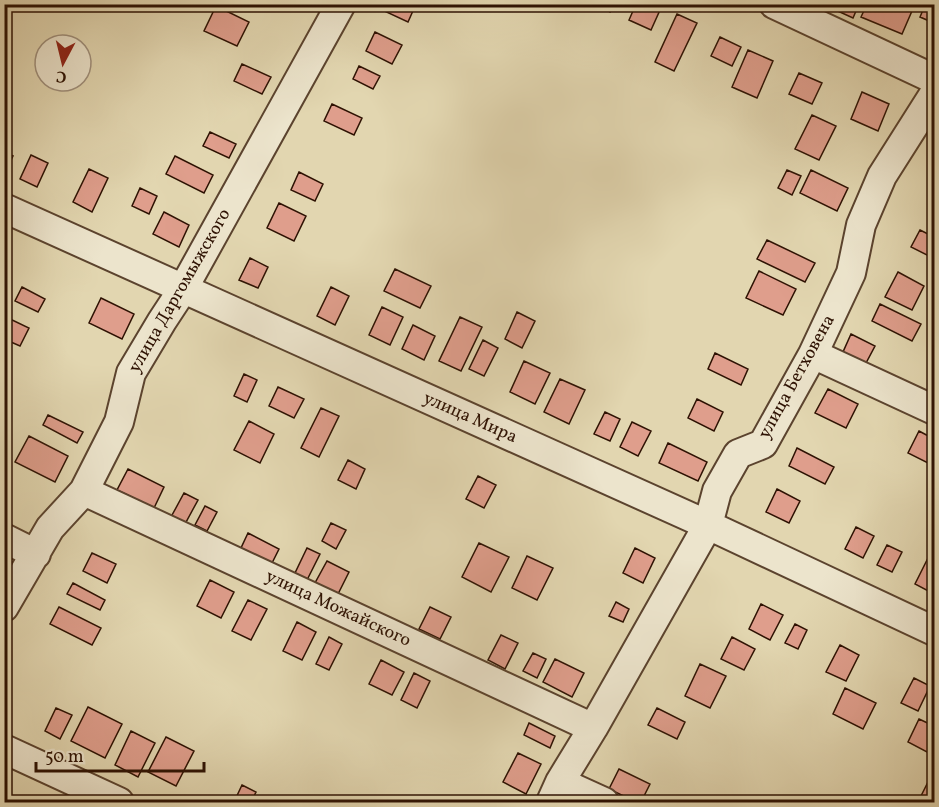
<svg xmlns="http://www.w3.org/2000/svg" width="939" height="807" font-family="Vollkorn,serif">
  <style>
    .building { fill: #df9e8c; stroke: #2e1203; stroke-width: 1.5 }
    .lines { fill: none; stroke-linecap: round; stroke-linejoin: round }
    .minor-casing { stroke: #5b432e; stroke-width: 32 }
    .minor { stroke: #ece4cc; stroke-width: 28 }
    .labels { text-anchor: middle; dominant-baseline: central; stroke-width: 4.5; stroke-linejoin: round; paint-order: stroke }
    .street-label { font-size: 18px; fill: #2e1203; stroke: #ece4cc }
  </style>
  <rect width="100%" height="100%" fill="#e2d6b0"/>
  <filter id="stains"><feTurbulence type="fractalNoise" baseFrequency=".00333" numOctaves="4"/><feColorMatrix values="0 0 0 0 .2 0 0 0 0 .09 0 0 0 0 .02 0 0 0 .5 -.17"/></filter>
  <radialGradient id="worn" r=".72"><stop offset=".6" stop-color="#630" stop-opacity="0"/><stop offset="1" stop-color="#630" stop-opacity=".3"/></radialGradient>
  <path class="building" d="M383 4H416L408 22 380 9Z
    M596 4H613L610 12Z
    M636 4H649L660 10 651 30 629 20Z
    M830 4H859L853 18 829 7Z
    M867 4H915L902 34 861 17Z
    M925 5 934 9V23L920 17Z
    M216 6 249 22 237 46 204 31Z
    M677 14 697 23 674 71 655 62Z
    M375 32 402 45 392 64 366 51Z
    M720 37 741 47 732 66 711 56Z
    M748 50 773 61 757 98 732 87Z
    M242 64 271 77 262 94 234 81Z
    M359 66 380 76 373 89 353 79Z
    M799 73 822 83 812 104 789 94Z
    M862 92 889 104 878 131 851 119Z
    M332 104 362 118 354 135 324 121Z
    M812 115 836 126 819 160 795 149Z
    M210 132 236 144 229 158 203 146Z
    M4 152 13 156 7 169 4 168Z
    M31 155 48 163 37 187 20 179Z
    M175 156 213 175 204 193 166 174Z
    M89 169 108 178 92 212 73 202Z
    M787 170 801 176 792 195 778 188Z
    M811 170 848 188 837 211 800 193Z
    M299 172 323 184 315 201 291 190Z
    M140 188 157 196 149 214 132 206Z
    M279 203 306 216 294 241 267 228Z
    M164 212 189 225 179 247 153 234Z
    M920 230 934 237V250L931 257 911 247Z
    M767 240 815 263 805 282 757 259Z
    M250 258 268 267 258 288 239 280Z
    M395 269 431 286 420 308 384 291Z
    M759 271 796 289 783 315 746 298Z
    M898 272 924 286 912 310 885 297Z
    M22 287 45 299 38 312 15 301Z
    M331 287 349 296 335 325 317 316Z
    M101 298 134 314 122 339 89 323Z
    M880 304 921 324 912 341 872 321Z
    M382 307 403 317 390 345 369 335Z
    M517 312 535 321 522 348 505 339Z
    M460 317 482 327 461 371 439 361Z
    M8 318 29 328 20 346 4 339V326Z
    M413 325 435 336 424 360 402 349Z
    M851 334 875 346 866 363 843 352Z
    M483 340 498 348 484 376 469 369Z
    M715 353 748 369 741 385 708 369Z
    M524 361 550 373 535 404 510 392Z
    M244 374 257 380 247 402 234 396Z
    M560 379 585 390 569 424 544 412Z
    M278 387 304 399 294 418 269 406Z
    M828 389 858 404 846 428 815 413Z
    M697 399 723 412 714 431 688 418Z
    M321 408 339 416 319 457 301 448Z
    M605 412 620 419 610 441 594 434Z
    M48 415 83 432 77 443 43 425Z
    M249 421 274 434 260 463 234 450Z
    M632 422 651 431 638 456 620 447Z
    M919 431 934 439V449L928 463 908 453Z
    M29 436 68 456 55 482 15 462Z
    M668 443 707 462 698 481 659 463Z
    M797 448 834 467 825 484 789 466Z
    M348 460 365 469 356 489 338 480Z
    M128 469 164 487 154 508 117 490Z
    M478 476 496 485 484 508 466 499Z
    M777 489 800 501 789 523 766 512Z
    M184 493 198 500 185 524 171 517Z
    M205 506 217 512 207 531 195 525Z
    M331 523 346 530 336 549 322 541Z
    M856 527 874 536 863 558 845 549Z
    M248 533 279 549 272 563 241 548Z
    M479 543 509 557 491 592 462 577Z
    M887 545 902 552 892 572 877 565Z
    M307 548 320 554 307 580 295 573Z
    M635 548 655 558 643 583 623 573Z
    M92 553 116 564 107 583 83 571Z
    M527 556 553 568 537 600 512 588Z
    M928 558 934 561V594L915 584Z
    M327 561 349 572 338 594 315 583Z
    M210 580 234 592 221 618 197 606Z
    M73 583 105 600 100 610 67 594Z
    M248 600 267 609 251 640 232 631Z
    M616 602 629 609 623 622 609 616Z
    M761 604 783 615 770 640 749 629Z
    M59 607 101 628 92 645 50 624Z
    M430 607 451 617 440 639 419 629Z
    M297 622 316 632 302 660 283 651Z
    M795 624 807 630 798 649 785 643Z
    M501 635 518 643 505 669 488 660Z
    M329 637 342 644 329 670 316 664Z
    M732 637 755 649 744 670 721 659Z
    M840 645 859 655 846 681 826 672Z
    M533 653 546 659 537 678 523 671Z
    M555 659 584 673 572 697 543 682Z
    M381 660 404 672 392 695 369 684Z
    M700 664 726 676 710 708 685 696Z
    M414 673 430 681 417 708 401 700Z
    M914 678 930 686 918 711 901 703Z
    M845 688 876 703 863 729 833 714Z
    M88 707 122 724 105 758 71 741Z
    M56 708 72 715 60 739 45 731Z
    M657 708 685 722 677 739 648 725Z
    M919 719 934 726V737L927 752 908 742Z
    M529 723 555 736 550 748 524 735Z
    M131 731 155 743 138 777 115 765Z
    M166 737 194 751 176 786 148 772Z
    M518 753 541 764 526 794 503 782Z
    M619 769 650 784 641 802H636L609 789Z
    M934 770V802H928L920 798Z
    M242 785 256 792 251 802H234Z"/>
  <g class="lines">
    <g class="minor-casing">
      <path id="minor" d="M774 4 934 79
        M4 208 708 525 934 631
        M813 354 934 410
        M84 491 593 728
        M4 538 36 554
        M4 607 50 528 84 491 119 422 131 373 162 321 183 289 341 4
        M4 749 119 802
        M560 782 604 802
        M551 802 560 782 593 728 708 525 717 491 738 454 763 444 813 354 851 273 861 225 882 176 934 94"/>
    </g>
    <use href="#minor" class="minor"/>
  </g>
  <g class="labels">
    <g class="street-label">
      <text transform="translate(180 291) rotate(-60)">улица Даргомыжского</text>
      <text transform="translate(797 377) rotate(-61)">улица Бетховена</text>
      <text transform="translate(470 418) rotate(24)">улица Мира</text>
      <text transform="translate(338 609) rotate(25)">улица Можайского</text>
    </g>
  </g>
  <rect width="939" height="807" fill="none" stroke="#e2d6b0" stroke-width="24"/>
  <rect x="6" y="6" width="927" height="795" fill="none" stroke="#2e1203" stroke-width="3"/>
  <rect x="12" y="12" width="915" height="783" fill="none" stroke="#2e1203" stroke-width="1.5"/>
  <g transform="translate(63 63) rotate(187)"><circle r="28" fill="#ece4cc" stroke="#a0907c" stroke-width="1.5"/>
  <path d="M0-4.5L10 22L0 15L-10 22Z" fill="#8f2418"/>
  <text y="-9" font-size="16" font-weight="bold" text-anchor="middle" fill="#2e1203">С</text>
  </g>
  <path d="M36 762v9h168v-9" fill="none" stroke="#2e1203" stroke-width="3"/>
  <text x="45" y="762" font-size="18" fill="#2e1203" stroke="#ece4cc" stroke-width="4.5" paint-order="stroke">50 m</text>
  <rect width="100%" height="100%" filter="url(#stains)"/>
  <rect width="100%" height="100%" fill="url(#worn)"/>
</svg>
